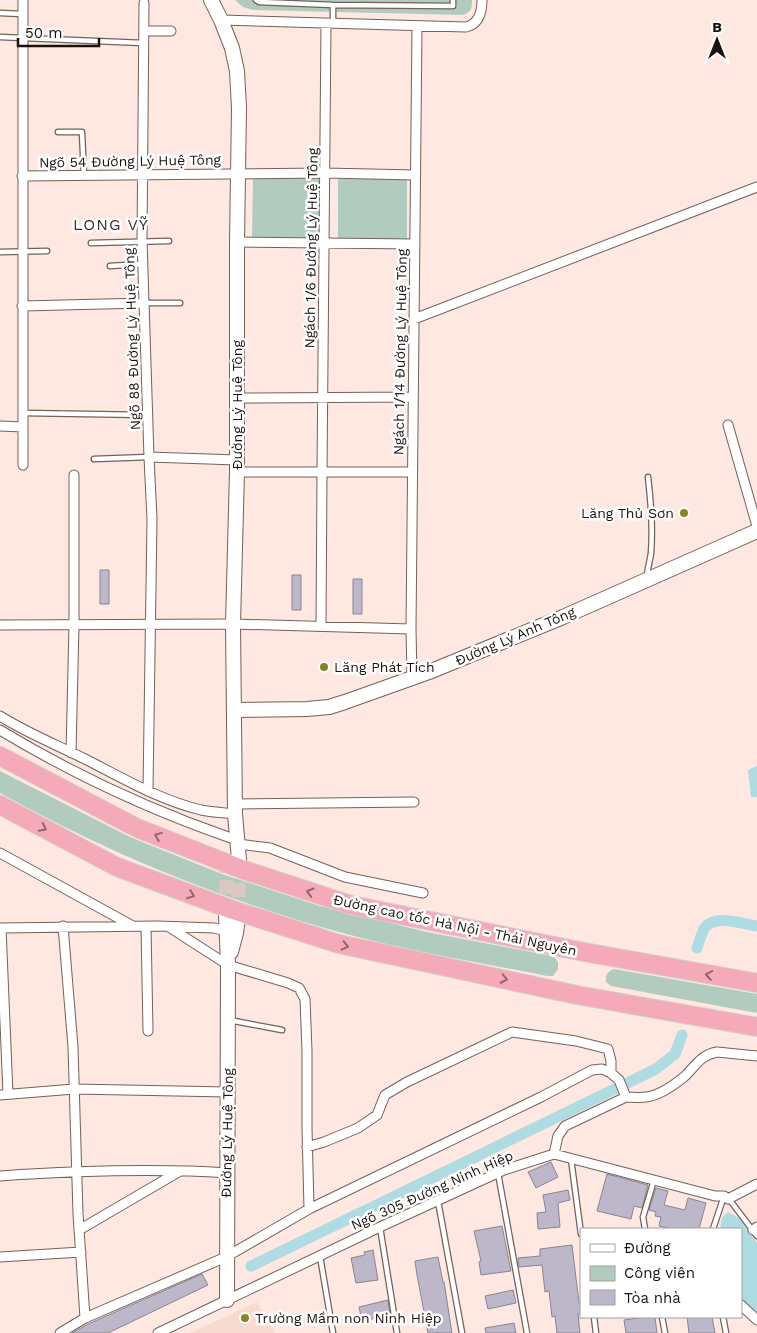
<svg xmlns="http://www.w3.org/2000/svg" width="757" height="1333" font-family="'Work Sans',sans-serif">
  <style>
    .built { fill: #f7dbd0 }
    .green { fill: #b1ccbe }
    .water { fill: #afdce2 }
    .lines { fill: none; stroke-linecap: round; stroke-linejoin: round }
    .canal { stroke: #afdce2; stroke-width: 11 }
    .building { fill: #bcb8c9; stroke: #898495 }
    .secondary-tunnel { stroke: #dcc8c2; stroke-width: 14; stroke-dasharray: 14 7; stroke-linecap: butt }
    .lane-casing { stroke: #73615a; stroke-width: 7 }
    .street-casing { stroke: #73615a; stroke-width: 11 }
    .secondary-casing { stroke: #73615a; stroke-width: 16 }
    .highway-casing { stroke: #d1d0cf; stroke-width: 20 }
    .lane { stroke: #fff; stroke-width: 4.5 }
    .street { stroke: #fff; stroke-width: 9 }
    .secondary { stroke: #fff; stroke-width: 14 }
    .highway { stroke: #f5aab9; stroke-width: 18 }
    .oneway { stroke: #92666c }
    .poi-dot { fill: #8a822a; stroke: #fff; stroke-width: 2 }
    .labels { text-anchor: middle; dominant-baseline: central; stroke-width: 5; stroke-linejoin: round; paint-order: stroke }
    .street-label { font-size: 14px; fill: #19120f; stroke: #fff }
    .poi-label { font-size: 14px; fill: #19120f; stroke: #fff; text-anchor: start }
    .quarter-label { font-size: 16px; letter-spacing: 1px; fill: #40302a; stroke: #fff }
  </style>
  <rect width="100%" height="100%" fill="#fee8e1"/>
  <path class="built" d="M257 1302 275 1333H190Z"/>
  <path class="green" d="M235 0H472C472 8 472 12 463 15L253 10 243 7Z
    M253 176 321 177V238L252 237Z
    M338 179H407V240L338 239Z
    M0 771 130 837 222 874 320 906 427 932 547 955 555 958 558 962V969L553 976H547C478 962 407 951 339 932 221 899 107 853 0 793Z
    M614 969 757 994V1013L611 986 606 982C605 975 608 971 614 969Z"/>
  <path class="water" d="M757 766V797H751L748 770Z
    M728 1212 739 1218 757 1243V1314L741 1300V1229H720L722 1217Z"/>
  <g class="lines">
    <path class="canal" d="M697 948C699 942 701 935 704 929 713 913 743 924 757 926
      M251 1266 656 1069 675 1054 682 1035"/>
  </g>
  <path class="building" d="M100 570H109V604H100Z
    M292 575H301V610H292Z
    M353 579H362V614H353Z
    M551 1162 558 1177 536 1188 528 1172Z
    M607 1174 648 1185 642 1208 634 1206 631 1219 597 1211Z
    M656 1188 668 1191 664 1205 685 1210 688 1198 706 1203 699 1229H673L659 1226 661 1217 655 1216 656 1212 649 1210Z
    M568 1190 570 1200 558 1203 560 1227 538 1229 537 1213 546 1212 543 1195Z
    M502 1226 511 1271 481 1275 479 1262 481 1261 474 1231Z
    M572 1245 579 1303 581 1302V1313L578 1314 580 1333H557L555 1316 552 1317 549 1291 545 1292 542 1265 519 1267 518 1258 540 1256V1249Z
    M373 1250 378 1280 356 1283 351 1258 365 1255 364 1252Z
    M438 1257 443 1282H444L452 1333H428L417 1275 415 1261Z
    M202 1274 208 1285 108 1333H72L88 1324Z
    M513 1290 516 1303 488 1309 485 1296Z
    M388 1300 390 1315 362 1321 359 1307Z
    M645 1317H655L657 1333H626L624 1320Z
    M687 1317H712L715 1333H689Z
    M514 1323 516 1333H486L485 1328Z"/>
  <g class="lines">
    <path class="secondary-tunnel" d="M226 915 227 857
      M238 918 239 860"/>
    <g class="lane-casing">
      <path id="lane" d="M256 0 259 2 333 5V23
        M333 5 453 6V0
        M0 13 22 14
        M0 37 143 43
        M58 132H82L84 176
        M91 243 169 241
        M0 252 47 251
        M110 266 143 264
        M144 303H180
        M23 413 148 415
        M94 459 149 457
        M647 577C647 569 650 562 651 553 653 528 651 502 648 477
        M229 1020 282 1030
        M571 1159 581 1234
        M498 1173 527 1333
        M729 1199 757 1236
        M438 1201 462 1333
        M380 1227 397 1333
        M645 1229 643 1217 654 1180
        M713 1229 724 1196
        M320 1256 333 1333
        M594 1317 596 1333
        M662 1317 665 1333
        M723 1317 726 1333"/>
    </g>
    <g class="street-casing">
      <path id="street" d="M23 0V465
        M144 3 142 240 149 457 237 460
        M221 20 466 27C479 24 482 12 482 0
        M326 24 322 472H412
        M144 31H171
        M22 176 325 173 415 175
        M237 242 414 244
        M22 306 144 303
        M414 319 757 187
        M237 398 413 397
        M728 425 757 526
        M0 426 23 427
        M237 472H322L321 626
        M0 625 233 624 411 629
        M412 678 411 629 417 27
        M0 716C27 733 57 745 85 759 123 778 159 800 201 810 212 812 224 813 235 814
        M0 730C73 774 150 810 231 838
        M71 753 74 625V475
        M148 790 152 519 149 457
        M235 804 414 802
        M238 844 270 848 345 877 423 893
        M0 853 131 925
        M63 926 73 1047 78 1214 85 1318
        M146 926 148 1031
        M169 927 228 965 288 983 299 988 305 999 307 1051V1128L309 1209
        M0 928 158 926 214 928 231 932
        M1 928 8 1094
        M0 1095 74 1089 228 1092
        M307 1147 324 1142 358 1128 377 1115 385 1095 407 1082 512 1032 576 1041 608 1049 611 1061V1073
        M554 1154 558 1136 565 1126 626 1097
        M0 1176C76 1171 151 1168 227 1173
        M79 1230 180 1171
        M753 1230 757 1227
        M0 1257 81 1252
        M741 1305 757 1320
        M60 1333 85 1318 226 1257 309 1209 541 1097 592 1070 602 1069 611 1073 619 1080 626 1097C632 1097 640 1098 646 1097 658 1096 674 1085 684 1077 695 1067 700 1055 717 1052L757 1056
        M158 1333 380 1227 504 1170 554 1154 715 1196H724L728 1199 757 1184"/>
    </g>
    <g class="secondary-casing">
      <path id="secondary" d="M211 0 221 20 232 48 237 71 239 108 237 242V472L233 624 235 814 239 860
        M234 710 307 709 329 707 345 702 429 672 563 617 757 531
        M226 915 228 965 227 1300
        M231 952 236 933 238 918"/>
    </g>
    <g class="highway-casing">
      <path id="highway" d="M0 756 137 828 244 870 351 905 584 952 757 983
        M0 805 117 867 233 910 339 944 577 995 757 1027"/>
    </g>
    <use href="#lane" class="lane"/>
    <use href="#street" class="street"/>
    <use href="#secondary" class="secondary"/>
    <use href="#highway" class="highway"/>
  </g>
  <defs><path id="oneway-chevron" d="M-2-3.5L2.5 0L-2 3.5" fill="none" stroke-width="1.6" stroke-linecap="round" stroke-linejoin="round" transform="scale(1.25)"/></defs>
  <g class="oneway">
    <use href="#oneway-chevron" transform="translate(43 828) rotate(27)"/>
    <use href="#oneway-chevron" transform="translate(158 836) rotate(-158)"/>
    <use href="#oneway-chevron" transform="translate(310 892) rotate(-163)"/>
    <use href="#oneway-chevron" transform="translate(191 895) rotate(21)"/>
    <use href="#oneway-chevron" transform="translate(345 946) rotate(13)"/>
    <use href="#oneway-chevron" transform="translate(709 975) rotate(-170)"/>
    <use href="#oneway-chevron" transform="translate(504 979) rotate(12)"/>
  </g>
  <g class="poi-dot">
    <circle cx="684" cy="513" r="5"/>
    <circle cx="324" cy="667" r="5"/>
    <circle cx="245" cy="1318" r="5"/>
  </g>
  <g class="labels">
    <g class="street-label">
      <text transform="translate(130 161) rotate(-1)">Ngõ 54 Đường Lý Huệ Tông</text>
      <text transform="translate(311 248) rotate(-89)">Ngách 1/6 Đường Lý Huệ Tông</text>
      <text transform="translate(132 339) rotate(-92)">Ngõ 88 Đường Lý Huệ Tông</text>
      <text transform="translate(400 352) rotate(-89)">Ngách 1/14 Đường Lý Huệ Tông</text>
      <text transform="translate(237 405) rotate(-90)">Đường Lý Huệ Tông</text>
      <text transform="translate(515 636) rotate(-23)">Đường Lý Anh Tông</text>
      <text transform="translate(455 925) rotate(12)">Đường cao tốc Hà Nội - Thái Nguyên</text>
      <text transform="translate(227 1133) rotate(-89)">Đường Lý Huệ Tông</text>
      <text transform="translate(432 1190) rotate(-24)">Ngõ 305 Đường Ninh Hiệp</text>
    </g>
    <g class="poi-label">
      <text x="674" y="513" text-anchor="end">Lăng Thủ Sơn</text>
      <text x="334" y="667">Lăng Phát Tích</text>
      <text x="255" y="1318">Trường Mầm non Ninh Hiệp</text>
    </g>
    <g class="quarter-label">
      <text x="111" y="224">LONG VỸ</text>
    </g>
  </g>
  <rect x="580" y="1228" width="162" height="90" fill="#ffffff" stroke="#a3a09f"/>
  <rect x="590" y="1244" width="25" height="8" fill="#ffffff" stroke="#a3a09f"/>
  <text x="624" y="1253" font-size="15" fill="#19120f">Đường</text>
  <rect x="590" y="1266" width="25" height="15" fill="#b1ccbe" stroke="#a3a09f"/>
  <text x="624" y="1278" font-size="15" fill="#19120f">Công viên</text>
  <rect x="590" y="1290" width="25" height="15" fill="#bcb8c9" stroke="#a3a09f"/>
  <text x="624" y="1303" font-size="15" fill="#19120f">Tòa nhà</text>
  <g transform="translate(717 40)" stroke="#ffffff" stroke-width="4" paint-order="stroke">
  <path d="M0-4L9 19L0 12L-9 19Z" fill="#19120f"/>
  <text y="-8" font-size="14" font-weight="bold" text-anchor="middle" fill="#19120f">B</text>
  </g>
  <path d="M18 38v8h81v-8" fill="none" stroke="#19120f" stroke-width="2.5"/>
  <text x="25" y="38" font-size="15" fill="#19120f" stroke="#ffffff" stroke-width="4" paint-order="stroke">50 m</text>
</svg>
